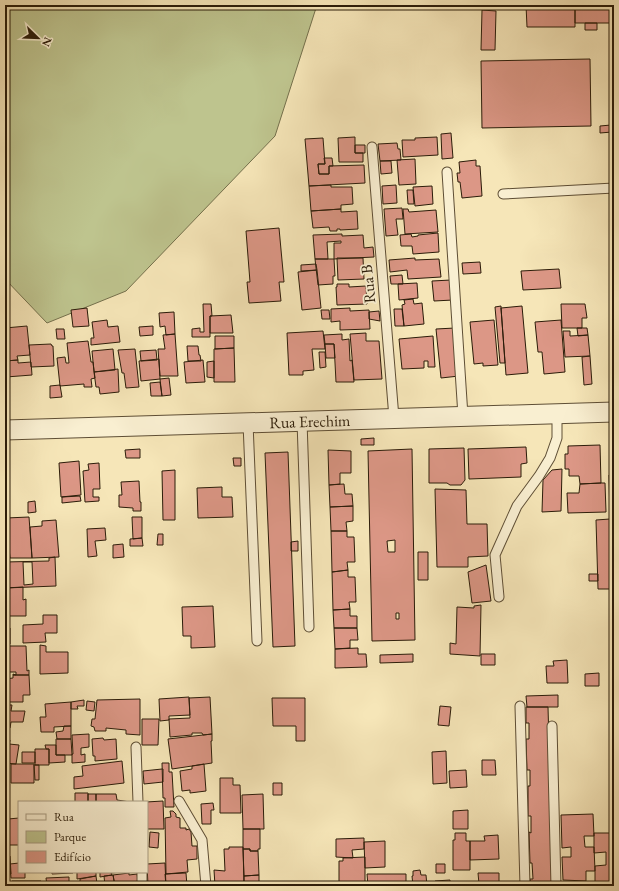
<svg xmlns="http://www.w3.org/2000/svg" width="619" height="891" font-family="'EB Garamond',serif">
  <style>
    .green { fill: #bec48e; stroke: #74704c }
    .building { fill: #dc9786; stroke: #2b1c09; fill-rule: evenodd }
    .lines { fill: none; stroke-linecap: round; stroke-linejoin: round }
    .service-casing { stroke: #5e4e35; stroke-width: 11 }
    .minor-casing { stroke: #5e4e35; stroke-width: 21 }
    .service { stroke: #f9efd1; stroke-width: 9 }
    .minor { stroke: #f9efd1; stroke-width: 19 }
    .labels { text-anchor: middle; dominant-baseline: central; stroke-width: 3.5; stroke-linejoin: round; paint-order: stroke }
    .street-label { font-size: 16px; fill: #2b1c09; stroke: #f9efd1 }
  </style>
  <rect width="100%" height="100%" fill="#f6e6b8"/>
  <filter id="stains"><feTurbulence type="fractalNoise" baseFrequency=".005" numOctaves="4"/><feColorMatrix values="0 0 0 0 .2 0 0 0 0 .09 0 0 0 0 .02 0 0 0 .5 -.17"/></filter>
  <radialGradient id="worn" r=".72"><stop offset=".6" stop-color="#630" stop-opacity="0"/><stop offset="1" stop-color="#630" stop-opacity=".3"/></radialGradient>
  <path class="green" d="M5 5H314L316 8 275 136 126 291 47 323 5 279Z"/>
  <path class="building" d="M482 5H500V9L482 8Z
    M526 5H575V27H527Z
    M575 5H614V23H575Z
    M482 10 496 11 495 50H481Z
    M585 23H597V30H585Z
    M590 59 591 126 482 128 481 61Z
    M611 125 612 132 600 133V126Z
    M451 133 453 158 442 159 441 134Z
    M355 137V153H363V162H339L338 138Z
    M437 137 438 155 403 157 402 140H415V138Z
    M323 138 325 164H318L319 174H329V166L364 165 365 183 309 186 305 139Z
    M397 143 398 149H400L401 160 380 161 378 144Z
    M355 145H365V153H355Z
    M324 158H332L333 166H329V174H319L318 164H325Z
    M415 159 416 184 399 185 397 160Z
    M476 160V166H480L482 196 462 198 460 182H458L457 173H460L459 162Z
    M380 161H391L392 173 381 174Z
    M331 185V187H352L353 204 341 205V209L311 211 309 186Z
    M396 185 397 203 383 204 382 186Z
    M432 186 433 204 415 206 413 187Z
    M407 190H413L414 204H408Z
    M402 208 403 219H396L398 235 386 236 384 209Z
    M341 209V212L357 211 358 229 340 230V229H337V231H330L329 227 313 228 311 211Z
    M403 209H408L409 212 436 210 438 232 405 234Z
    M279 228 284 282H279L281 301 249 303 247 282H250L246 231Z
    M438 233 439 252 413 254 412 246H401L400 235 411 234 412 237 418 236V235Z
    M342 234V236L363 235 364 248 373 247 374 257 334 259V243H341V241L327 242 328 259H315L313 235Z
    M337 258H363L364 279 338 280Z
    M415 258V260L439 259 441 277 408 279 407 270 390 272 389 260Z
    M315 259H334L335 276H333V284L318 285Z
    M480 262 481 273 463 274 462 263Z
    M316 264 317 270 301 271V265Z
    M559 269 561 288 523 290 521 271Z
    M317 270 321 308 302 310 298 272Z
    M402 275 403 284H391L390 276Z
    M451 280 453 300 434 301 432 281Z
    M417 283 418 298 399 300 398 284Z
    M337 284H349V287L366 286 367 304 337 305 336 287H337Z
    M413 299 414 304 422 303 424 324 404 326 402 305 405 304 404 300Z
    M203 304H211L212 316H210V337H192V329L200 328V332H204Z
    M561 304H585L587 318H582V328H562Z
    M501 306V308L505 363H500L495 307Z
    M522 306 528 373 506 375 501 308Z
    M87 308 89 326 73 327 71 310Z
    M350 308V311L369 310 370 329 340 330V321L331 322V309Z
    M394 309H402L404 326H395Z
    M321 310H329L330 319H322Z
    M379 311 380 321 369 319V312Z
    M174 312 175 334 166 335 165 326 160 327 159 313Z
    M231 315 233 333H210V316Z
    M107 320 108 327 118 326 120 342 91 345V338H94L92 322Z
    M494 320 498 365 483 366V363L474 364 470 322Z
    M561 320 565 372 544 374 542 352H538L535 322Z
    M27 326 30 355 17 356 18 360 5 361V328Z
    M153 326V335L140 336 139 327Z
    M455 328 459 376 441 378 436 329Z
    M577 328H587L588 335 578 336Z
    M56 329H64L65 339H57Z
    M323 331 325 349H312L314 370 303 371V375H289L287 333Z
    M563 331H570V336L588 335 590 356 565 357Z
    M366 333V341H379L382 379 354 380 350 334Z
    M175 334 178 376H160L158 349H165L163 335Z
    M342 334V340L349 339 350 361 352 360 354 382H336L334 344H325L324 335Z
    M215 336H234V348L215 349Z
    M433 336 435 367H428V361H424V368L402 369 399 339Z
    M88 341 91 362H93L95 378 91 379 92 387H84V384L60 386 57 358 65 357 66 363H69L67 343Z
    M51 344 52 346H53L54 366 31 367 29 345Z
    M325 344H334L335 358H326Z
    M187 346H198L199 355H200L201 361H188Z
    M234 348 235 382H214V349Z
    M113 349 115 370 94 372 92 351Z
    M135 349 139 387 126 388 124 373H122L118 350Z
    M156 350 157 360 141 361 140 351Z
    M319 352H325L326 367 320 368Z
    M590 356 592 384 584 385 582 357Z
    M159 359 160 379 141 381 139 361Z
    M18 360V363L31 362 32 375 6 377 5 361Z
    M203 360 205 382 186 383 184 362Z
    M214 361V378L207 377V362Z
    M118 369 119 392 100 394 99 387H96L94 372Z
    M169 378 171 395 162 396 160 379Z
    M160 382 162 396H151L150 383Z
    M60 385 62 397 50 398V386Z
    M374 438V445H361V439Z
    M613 444H614V589H598L596 520 610 519 609 475H614Z
    M600 445 601 483 580 484 579 476H569V469H565V454H568V446Z
    M526 447 527 463 521 464V477L469 479 468 449Z
    M464 448 465 480 461 485H450L447 483H429V449Z
    M140 449V458H126L125 450Z
    M412 449 415 640 372 641 368 451ZM395 540V552H388L387 541ZM396 613H399V619H396Z
    M328 450 351 451V473H340V484L329 485Z
    M288 452 295 646 273 647 265 453Z
    M233 458H241V466H234Z
    M79 461 81 495 61 497 59 463Z
    M99 463 100 489H93V497H99V501L85 502 83 471 89 470 88 464Z
    M562 469 561 511 542 512 543 480 552 470Z
    M175 470V520H163L162 471Z
    M139 481 140 502H141V511H133V508L119 507V495H122L121 482Z
    M601 483H605L606 512 568 513 567 493H579L580 484Z
    M344 484 345 494H352L353 506 330 507 329 485Z
    M222 487V497H232L233 517 198 518 197 488Z
    M435 489 466 490 467 524H487L488 556 468 557V567H437Z
    M80 496 81 501 62 503V497Z
    M35 501 36 512 28 513V502Z
    M353 506V521L346 522 347 531H331L330 507Z
    M29 517 32 558H10L6 518Z
    M132 517H142V538L133 539Z
    M56 520 59 557 32 558 30 527 42 526V521Z
    M105 528 106 540 95 541 97 556 88 557 87 529Z
    M331 531H347V537H354L355 562H347L348 570 332 572Z
    M158 534H163V545H157Z
    M142 538 143 546H130V539Z
    M298 541V551H291V542Z
    M123 544 124 557 113 558V545Z
    M418 552H428V580H418Z
    M55 557 56 586 5 588V562L49 561V558ZM23 562H32L33 584 24 585Z
    M486 565 491 601 472 603 468 572Z
    M348 570V577H355L356 602H349L350 609 333 610 332 572Z
    M589 574H598V581H589Z
    M23 587V600L26 599V616H5V588Z
    M481 605 480 656 450 654V643L456 644 457 607 474 608V606Z
    M213 606 215 647 191 648V636H183L182 607Z
    M350 609V616H357V628H334L333 610Z
    M43 615H57V633H45L46 642 23 643V625L43 624Z
    M5 628H10V644H5Z
    M334 628H357L358 640H350V648L335 649Z
    M40 645 46 646V652H68V673L40 674Z
    M5 646H26L27 671 29 670V675H13V674L16 675V672H5Z
    M358 648V654H366L367 667 335 668V649Z
    M413 654V662L380 663V655Z
    M481 654H495V665H481Z
    M567 660 568 683H547L546 666H554L553 661Z
    M599 673V686H585V674Z
    M13 675H29L30 695H23V702H5V679L13 678Z
    M558 695V707H527L526 696Z
    M189 697 190 715 169 716V720L160 721 159 699Z
    M210 697 212 734 203 735 202 733H192V735L170 737 169 719 190 718 189 698Z
    M272 698H305V741H296V726H273Z
    M140 699V735L126 734V730L106 728V731H95L94 727 91 726 92 719H95L97 700Z
    M84 700V706H77L78 709H71V702Z
    M87 701 95 702 94 711 86 710Z
    M71 702V726L54 727V732H41L40 717H46L45 704Z
    M5 705H12L11 711H25L23 722H11L10 728H5Z
    M440 706 451 707 449 726 438 725Z
    M526 707H548L553 886H531L530 879H533L532 863H530L529 832 531 833V816H528V786H530V770H527L526 739H529V723H526Z
    M142 719H159L158 745H142Z
    M64 726H71V739H57L56 732 63 731Z
    M89 734V747L81 748V755L85 754V762L72 763V754H73L72 735Z
    M212 734V741H211L212 763 172 769 168 739Z
    M103 738 104 740 116 739 117 759 95 761V756H93L92 739Z
    M5 739 10 740 5 764Z
    M56 739H71L72 755H56Z
    M9 744 19 745 16 764 5 763Z
    M45 745H56V755H65V762L49 763V749H46Z
    M35 749H49V765H35Z
    M446 751 447 783 433 784 432 752Z
    M22 752H35V763H22Z
    M482 760H495L496 775H482Z
    M122 761 124 783 74 789V777L83 776 82 766Z
    M162 763H169V772H172L174 807H165V798H163Z
    M11 764H34V783H11Z
    M204 764 206 791 190 793V790L182 791 180 771 192 769V766Z
    M34 765H39V780H35Z
    M162 769H163V782L144 784 143 771Z
    M466 770 467 787 450 788 449 771Z
    M220 778H233V785H240L241 813H220Z
    M273 783H282V795H273Z
    M75 793H88V802H75Z
    M88 794H96V802H88Z
    M96 794H116L117 800 130 802H96Z
    M263 794 264 829H243L242 795Z
    M163 801 164 829H147L146 802Z
    M213 803 214 810H211V824H202L201 804Z
    M468 810V829H453V811Z
    M170 811H173L176 814V817L180 818V828H186V830L189 829 191 832 192 846H197V859L187 860 188 872 166 874 165 818 171 817Z
    M593 814 594 836H584L585 847H594L595 871H586V881L563 880 562 857H571V847L562 848 561 815Z
    M19 818V845H9L8 819Z
    M243 829H260V849H258V851H250V849H243Z
    M150 832 159 833 158 848 149 847Z
    M455 833H466V841H470V870H453V840H455Z
    M594 833H612L613 836H614V886H595V866L606 865V852L594 853Z
    M498 835 499 859 470 860V841H485L484 836Z
    M364 838V849L352 850 353 858 336 857V839Z
    M385 841V867L365 868 364 842Z
    M229 847H243L244 883H233V886H215L214 870 225 871 224 849H229Z
    M243 849H250V851H258L259 875 244 876Z
    M10 856 11 874H5V857Z
    M365 857V886H354V883H339V861H343V858Z
    M19 863V872H25V878H11L10 864Z
    M165 863 166 886H148L147 864Z
    M436 864H445V873H436Z
    M420 870 421 875H426L427 886H413L412 876H413V871Z
    M52 872H73V873L52 874Z
    M77 872H96V876L77 879Z
    M100 872H121L111 873 112 875 100 877Z
    M129 873V875L137 874 139 886H115L113 875Z
    M186 873 187 886H166L165 874Z
    M478 873H499V884H492V886H470V884H479Z
    M367 874H406V886H368Z
    M113 875 115 886H105L104 876Z
    M259 875V886H244V876Z
    M96 876 97 884 80 886V879Z
    M69 877V886H47L46 878Z
    M450 880V886H435V881Z
    M12 881H24L25 886H12Z
    M24 881H41V886H25Z
    M337 883H354V886H337Z"/>
  <g class="lines">
    <g class="service-casing">
      <path id="service" d="M372 147 394 418
        M447 172 463 416
        M503 194 614 188
        M302 421 309 627
        M248 423 257 641
        M499 597 495 555 517 506 539 476 550 458 557 438V413
        M520 706 525 886
        M552 726 556 886
        M136 747 138 802
        M179 801 202 840 206 886
        M142 872V886"/>
    </g>
    <g class="minor-casing">
      <g id="minor">
        <path id="s1" d="M5 430 614 412"/>
      </g>
    </g>
    <use href="#service" class="service"/>
    <use href="#minor" class="minor"/>
  </g>
  <g class="labels">
    <g class="street-label">
      <text transform="translate(368 284) rotate(-95)">Rua B</text>
      <text stroke="none"><textPath href="#s1" startOffset="305">Rua Erechim</textPath></text>
    </g>
  </g>
  <rect width="619" height="891" fill="none" stroke="#f6e6b8" stroke-width="20"/>
  <rect x="6" y="6" width="607" height="879" fill="none" stroke="#2b1c09" stroke-width="2"/>
  <rect x="10" y="10" width="599" height="871" fill="none" stroke="#2b1c09"/>
  <rect x="18" y="801" width="130" height="72" fill="#f9efd1" stroke="#a79b81"/>
  <rect x="26" y="814" width="20" height="6" fill="#f9efd1" stroke="#a79b81"/>
  <text x="54" y="821" font-size="12" fill="#2b1c09">Rua</text>
  <rect x="26" y="831" width="20" height="12" fill="#bec48e" stroke="#a79b81"/>
  <text x="54" y="841" font-size="12" fill="#2b1c09">Parque</text>
  <rect x="26" y="851" width="20" height="12" fill="#dc9786" stroke="#a79b81"/>
  <text x="54" y="861" font-size="12" fill="#2b1c09">Edifício</text>
  <g transform="translate(38 38) rotate(113)" stroke="#f9efd1" stroke-width="3" paint-order="stroke">
  <path d="M0-3L7 15L0 10L-7 15Z" fill="#2b1c09"/>
  <text y="-6" font-size="11" font-weight="bold" text-anchor="middle" fill="#2b1c09">N</text>
  </g>
  <rect width="100%" height="100%" filter="url(#stains)"/>
  <rect width="100%" height="100%" fill="url(#worn)"/>
</svg>
